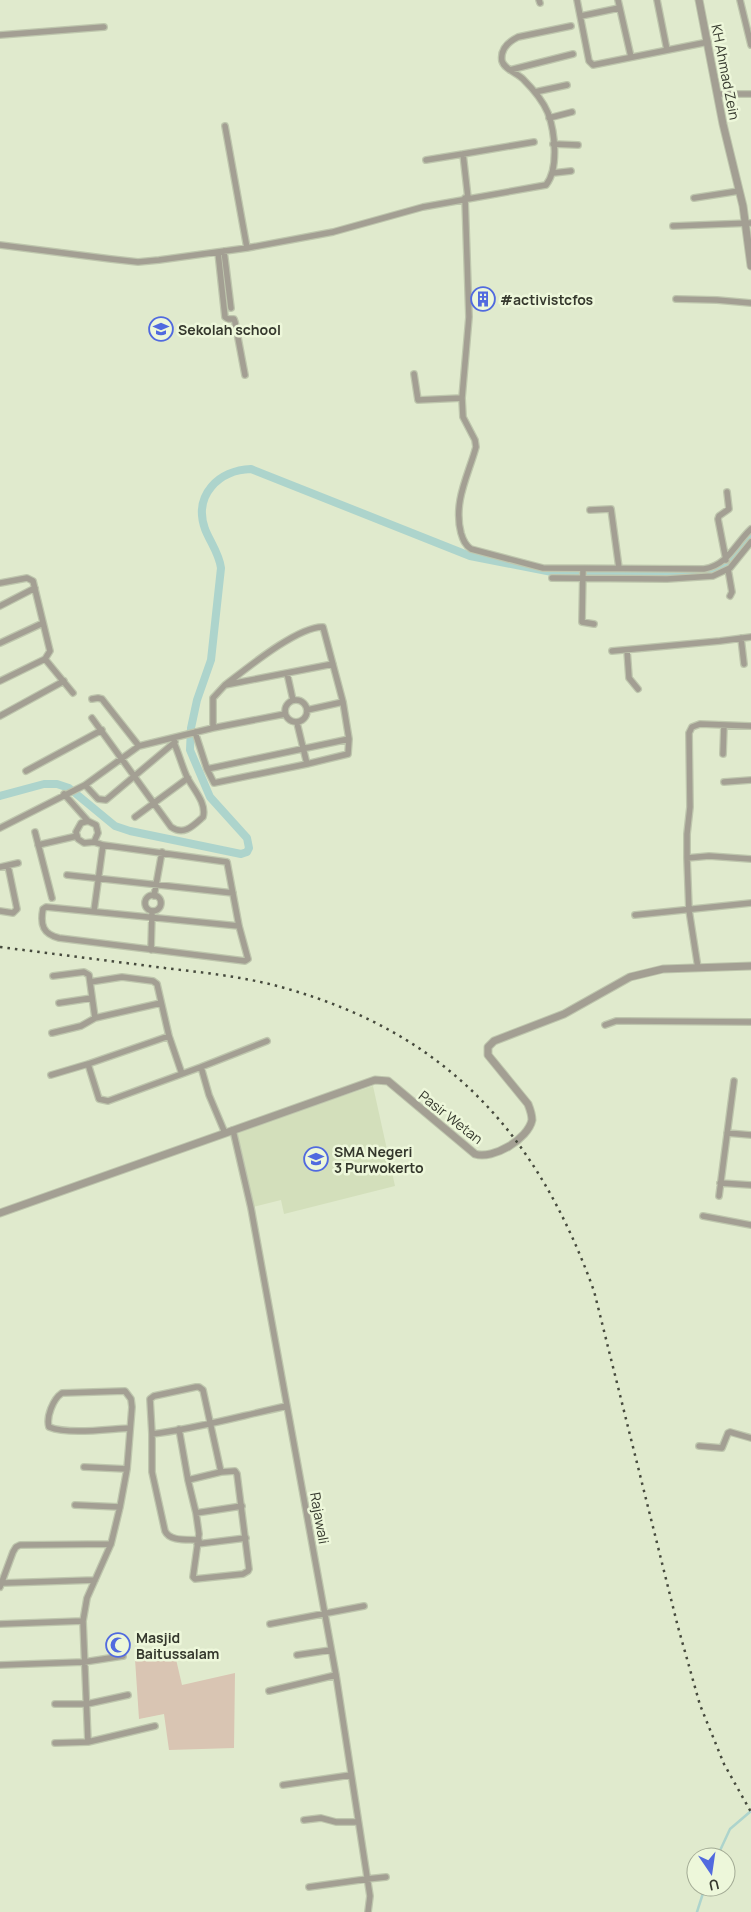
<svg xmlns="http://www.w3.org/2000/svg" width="751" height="1912" font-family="Manrope,sans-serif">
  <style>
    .built { fill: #d3dfbb }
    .green { fill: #d9c5b3 }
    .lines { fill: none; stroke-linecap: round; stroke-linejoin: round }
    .stream { stroke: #add4cc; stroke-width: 2.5 }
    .canal { stroke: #add4cc; stroke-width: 8 }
    .minor-casing { stroke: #bec6ad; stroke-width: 8 }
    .tertiary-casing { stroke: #bec6ad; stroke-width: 9 }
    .minor { stroke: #a39f93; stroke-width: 5.5 }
    .tertiary { stroke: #a39f93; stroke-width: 7 }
    .rail { stroke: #464a3d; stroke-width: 2.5; stroke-dasharray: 2.5 5; stroke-linecap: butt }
    .labels { text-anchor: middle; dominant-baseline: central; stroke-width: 5; stroke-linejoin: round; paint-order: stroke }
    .street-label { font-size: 14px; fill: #35382d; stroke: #edf7da }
    .poi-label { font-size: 14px; font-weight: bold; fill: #35382d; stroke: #edf7da; text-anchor: start }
  </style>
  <rect width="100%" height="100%" fill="#e0eacd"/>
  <path class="built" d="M373 1086 395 1186 284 1214 281 1200 253 1207 237 1131Z"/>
  <path class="green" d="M175 1655 182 1685 235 1673 234 1748 169 1750 164 1714 139 1719 135 1659Z"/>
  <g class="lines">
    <path class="stream" d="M717 1857 730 1829 751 1811
      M697 1912 705 1887"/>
    <path class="canal" d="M0 796 44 784H57L69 788 115 826 130 831 241 854 247 852 249 848 247 838 210 797 190 750 191 728 197 700 211 660 221 568C219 553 210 542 205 529 193 495 219 470 251 469L470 556 552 572 710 573 723 568 751 536"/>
    <g class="minor-casing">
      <path id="minor" d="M539 0 540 3
        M577 0 589 61 593 65 708 42
        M618 0 631 57
        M657 0 667 50
        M740 0 751 45
        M581 16 619 8
        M0 35 104 27
        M510 70 573 54
        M535 92 567 85
        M718 94H751
        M549 118 572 112
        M225 126 247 248
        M553 144 578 145
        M426 160 463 154
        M553 173 571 171
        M468 198 463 154 534 142
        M694 198 739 191
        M673 226 751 223
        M0 245 111 259 138 262 159 260 247 248 333 232 423 207 546 185C559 169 555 132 548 113 543 101 532 88 523 79 517 73 504 69 502 61 500 49 508 42 518 37L571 26
        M224 251 231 308
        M218 252 225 317 228 319H234L235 322 245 375
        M676 299 717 300 751 303
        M414 374 418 400 462 398 469 317 465 198
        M462 398 463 417 475 440 476 447C468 476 453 502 461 533 463 540 465 545 471 549L543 568 704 569C728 565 735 544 751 529
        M590 510 611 509 619 568
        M726 560 718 519 719 516 729 509 727 492
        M583 569 582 622 594 624
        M728 569 732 592 730 596
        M552 578 667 579 713 576 730 568 751 542
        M0 583 27 578 33 581 50 651 45 659 0 681
        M0 606 35 588
        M741 638 744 664
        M0 643 43 623
        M627 650 629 678 638 689
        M612 651 720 641 751 637
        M45 659 73 693
        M287 673 293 700
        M92 699 98 698 102 699 139 746
        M285 711a11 11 0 1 1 22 0a11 11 0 1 1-22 0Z
        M307 710 343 702
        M0 716 64 681
        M92 718 171 827C184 836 193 826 203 817 207 803 193 789 187 777 182 766 179 754 174 743
        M297 723 307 764
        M213 728V698L225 685 333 664
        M195 732 207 769 214 783 307 764 348 754 349 739 343 702 323 627C298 626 246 669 225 685
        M723 754 724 725
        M207 769 349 739
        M26 771 102 730
        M724 782 751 780
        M85 785 98 799 106 800 175 742
        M64 794 88 821 96 825 98 833 94 842
        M135 817 188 778
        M88 821 81 823 76 832 78 839 84 843 94 842 103 845 227 862 239 926 248 959 245 961 59 938C43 934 40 925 43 909L46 907 239 926
        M0 828 85 785 139 746 213 728 285 714
        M35 832 52 898
        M38 845 77 836
        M687 858 709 856 751 859
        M0 867 18 863
        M67 875 233 893
        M145 903a8 8 0 1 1 16 0a8 8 0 1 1-16 0Z
        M154 896 162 852
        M0 911 13 913 17 909 8 866
        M94 911 103 845
        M635 915 751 903
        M151 950 152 914
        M698 968 689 910 687 858V834L690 807 689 733 692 727 700 724 751 726
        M53 976 84 972 89 975 90 982
        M59 1003 92 998
        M95 1018 161 1003
        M605 1025 616 1021H627L751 1022
        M52 1033 81 1026 95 1018 90 982 122 977 153 981 157 984 169 1036 182 1074
        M169 1036 88 1064 99 1099 108 1101 201 1067 209 1095 225 1133
        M201 1067 267 1041
        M51 1075 88 1064
        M233 1130 251 1208 336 1675 370 1896 368 1912
        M727 1133 751 1135
        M720 1183 751 1185
        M719 1196 734 1081
        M703 1216 751 1225
        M179 1429 188 1480 196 1513 199 1534 193 1577 195 1579 243 1574 248 1571 249 1569 237 1474 235 1471 221 1472 203 1390 199 1387H196L154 1396 150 1399 152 1434C196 1429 244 1415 287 1406
        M152 1434V1472L165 1531C170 1542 188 1539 199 1540
        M699 1446 722 1448 728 1433 730 1432 751 1438
        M84 1467 127 1469
        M188 1480 221 1472
        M75 1505 120 1507
        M196 1513 242 1506
        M197 1544 246 1538
        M3 1583 95 1580
        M0 1587 13 1552 16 1547 20 1545 111 1544
        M0 1624 83 1621
        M270 1624 364 1606
        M297 1655 331 1650
        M0 1665 84 1662 123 1656
        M269 1691 336 1675
        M55 1704H87L128 1695
        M88 1742 83 1621 87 1598 111 1544 120 1507 127 1469 132 1407 131 1399 125 1391 62 1393C53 1399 46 1417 49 1427 69 1435 108 1429 130 1428
        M55 1743 88 1742 155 1726
        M283 1785 351 1775
        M304 1820 321 1818 336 1822H358
        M367 1879 386 1877
        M309 1887 367 1879"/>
    </g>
    <g class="tertiary-casing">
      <path id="tertiary" d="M699 0 723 124 743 206 751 266
        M0 1213 375 1080 388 1081 475 1154C493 1160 528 1139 532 1120 532 1114 530 1109 528 1104L488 1055V1047L494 1041 564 1014 630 977 663 969 751 966"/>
    </g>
    <use href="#minor" class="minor"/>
    <use href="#tertiary" class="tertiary"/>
    <path class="rail" d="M0 947C55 954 110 961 165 968 206 973 248 977 288 989 449 1035 538 1136 594 1291L678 1627 700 1705 724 1764 751 1812"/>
  </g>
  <defs>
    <g id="building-ring" transform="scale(1.25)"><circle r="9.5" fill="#edf7da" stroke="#516adf" stroke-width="1.5"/><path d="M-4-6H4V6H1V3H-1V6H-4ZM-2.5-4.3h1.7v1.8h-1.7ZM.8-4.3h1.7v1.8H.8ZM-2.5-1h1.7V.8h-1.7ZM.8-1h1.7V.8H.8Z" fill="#516adf"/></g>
    <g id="school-ring" transform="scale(1.25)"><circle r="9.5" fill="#edf7da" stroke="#516adf" stroke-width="1.5"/><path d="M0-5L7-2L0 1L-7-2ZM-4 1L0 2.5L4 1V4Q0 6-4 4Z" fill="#516adf"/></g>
    <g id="mosque-ring" transform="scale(1.25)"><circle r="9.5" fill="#edf7da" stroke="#516adf" stroke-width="1.5"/><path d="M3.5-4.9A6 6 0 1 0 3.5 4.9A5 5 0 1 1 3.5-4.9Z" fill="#516adf"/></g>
  </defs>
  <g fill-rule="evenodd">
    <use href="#building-ring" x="483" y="299"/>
    <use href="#school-ring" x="161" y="329"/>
    <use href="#school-ring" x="316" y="1159"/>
    <use href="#mosque-ring" x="118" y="1645"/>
  </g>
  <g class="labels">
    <g class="street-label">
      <text transform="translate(726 72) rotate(79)">KH Ahmad Zein</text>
      <text transform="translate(451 1117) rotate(38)">Pasir Wetan</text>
      <text transform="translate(320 1518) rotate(80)">Rajawali</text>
    </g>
    <g class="poi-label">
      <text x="500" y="299">#activistcfos</text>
      <text x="178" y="329">Sekolah school</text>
      <text x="334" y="1151">SMA Negeri<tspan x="334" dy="16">3 Purwokerto</tspan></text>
      <text x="136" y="1637">Masjid<tspan x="136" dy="16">Baitussalam</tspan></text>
    </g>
  </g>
  <g transform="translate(711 1872) rotate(167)"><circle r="24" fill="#edf7da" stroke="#a3ab95"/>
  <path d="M0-4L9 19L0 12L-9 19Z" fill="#516adf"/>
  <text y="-8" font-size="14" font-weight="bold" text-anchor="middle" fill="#35382d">U</text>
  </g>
</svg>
